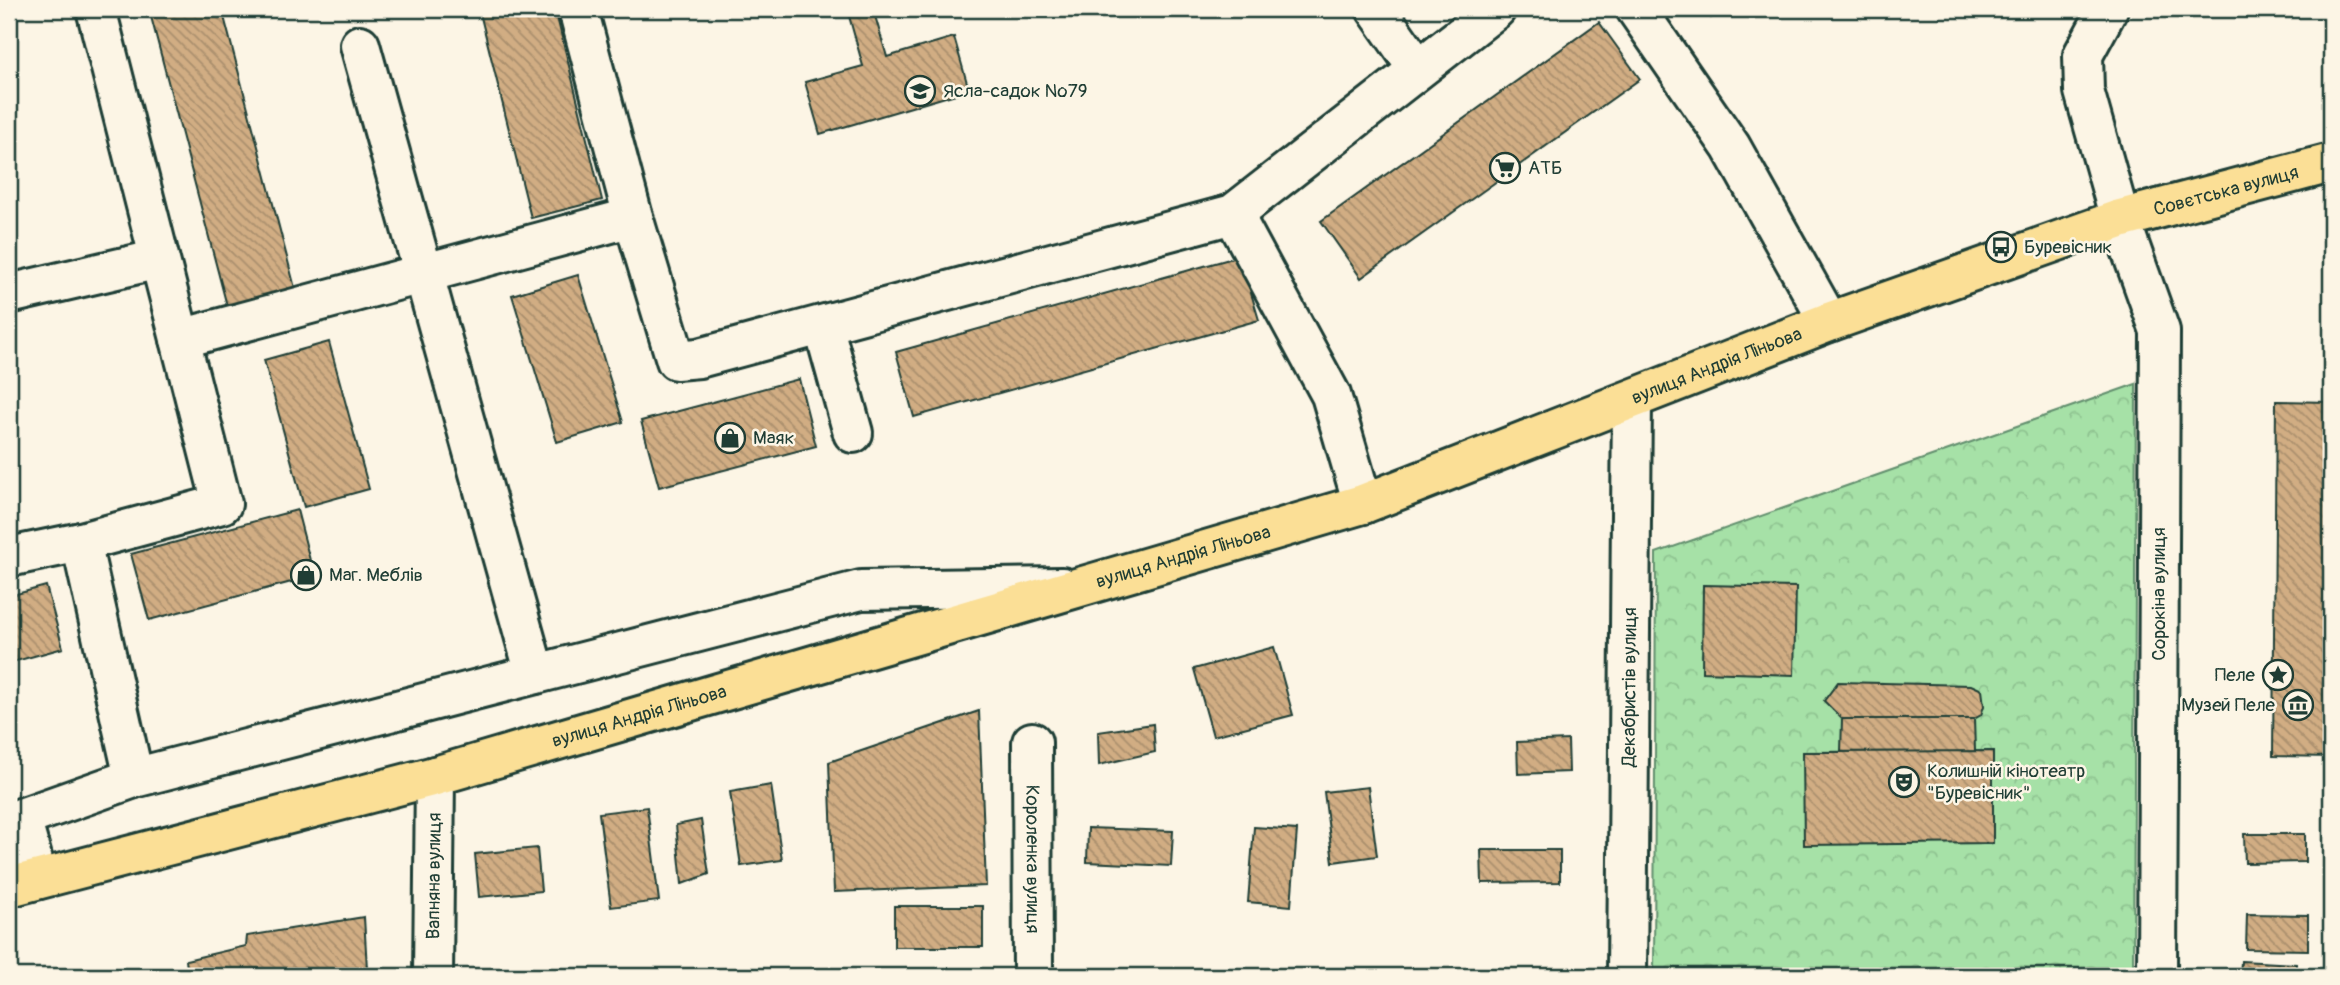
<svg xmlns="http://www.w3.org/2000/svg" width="2340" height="985" font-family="Pangolin,sans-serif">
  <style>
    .park { fill: url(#park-crowns); stroke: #628f6e; stroke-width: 2 }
    .building { fill: url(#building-back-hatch); stroke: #1f3d34; stroke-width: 2 }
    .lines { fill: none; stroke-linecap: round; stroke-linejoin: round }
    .minor-casing { stroke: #1f3d34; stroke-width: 44 }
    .major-casing { stroke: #1f3d34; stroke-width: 44 }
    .minor { stroke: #fcf5e5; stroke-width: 38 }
    .major { stroke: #fbdf96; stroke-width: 38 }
    .labels { text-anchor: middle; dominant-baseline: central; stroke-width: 5; stroke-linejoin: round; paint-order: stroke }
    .poi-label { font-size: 19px; fill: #1f3d34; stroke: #fcf5e5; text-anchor: start }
    .street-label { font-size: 19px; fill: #1f3d34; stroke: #fcf5e5 }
  </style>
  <defs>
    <pattern id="park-crowns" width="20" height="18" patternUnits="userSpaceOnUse" patternTransform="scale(1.75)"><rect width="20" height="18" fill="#a6e1a7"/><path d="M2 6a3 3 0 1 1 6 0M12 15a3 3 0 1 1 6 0" fill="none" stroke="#8ec290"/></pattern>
    <pattern id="building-back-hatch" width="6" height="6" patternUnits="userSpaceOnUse" patternTransform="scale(1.75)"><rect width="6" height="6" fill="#d1ad83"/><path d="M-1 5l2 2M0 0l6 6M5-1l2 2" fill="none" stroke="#a98e6c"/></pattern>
  </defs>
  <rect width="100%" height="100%" fill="#fcf5e5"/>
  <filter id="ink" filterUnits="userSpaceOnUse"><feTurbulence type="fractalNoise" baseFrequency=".0143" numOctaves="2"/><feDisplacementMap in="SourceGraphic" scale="14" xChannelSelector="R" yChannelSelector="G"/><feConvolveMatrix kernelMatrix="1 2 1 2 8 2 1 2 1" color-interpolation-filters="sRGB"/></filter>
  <g filter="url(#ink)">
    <path class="park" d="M2136 384 2133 976H1654L1656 553Z"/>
    <path class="building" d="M149 9H222L295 288 227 306Z
      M479 9H555L602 200 531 218Z
      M847 9H873L887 57 954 37 969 90 820 134 805 82 863 66Z
      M1704 9H1725L1711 18Z
      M1599 22 1640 79 1361 278 1321 221Z
      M1240 256 1259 320 914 417 896 352Z
      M578 275 623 422 557 442 512 295Z
      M329 342 369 489 304 507 264 360Z
      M799 379 816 446 659 487 641 421Z
      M2276 401 2331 402V757L2273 756Z
      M297 510 314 576 149 620 131 554Z
      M1703 585 1796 587 1794 675 1702 672Z
      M46 586 63 648 9 663V596Z
      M1274 647 1293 715 1213 736 1194 669Z
      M1838 682 1971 685 1982 690 1984 706 1981 715 1974 719H1842L1824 701Z
      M979 711 986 886 834 892 829 762Z
      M1842 719H1974L1975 751 1841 752Z
      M1153 724 1155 752 1099 765 1098 732Z
      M1568 740 1569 772 1518 774 1517 742Z
      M1993 751V843L1804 845 1803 752Z
      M771 785 782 860 741 866 730 792Z
      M1368 787 1377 856 1333 862 1324 792Z
      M647 807 659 901 611 907 599 813Z
      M701 820 709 874 682 884 676 825Z
      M1254 827 1297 830 1291 906 1248 902Z
      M1088 828 1173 831 1171 866 1087 862Z
      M2244 834H2305V862L2245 863Z
      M537 848 541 891 479 897 475 854Z
      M1481 850H1560V882L1482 883Z
      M894 906H983V947H894Z
      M2247 914 2308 915V950L2246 949Z
      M364 917 367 969 319 976H188L186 960 246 946 247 936Z
      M2241 961 2296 964V976H2240Z"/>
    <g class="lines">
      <g class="minor-casing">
        <g id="minor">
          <path d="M578 9 633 217 676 360 699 358 1233 214 1496 9"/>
          <path d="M1376 9 1418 69"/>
          <path d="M1636 9 1731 147 1829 322"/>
          <path d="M2108 9 2083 55 2084 91 2120 219 2160 331 2157 976"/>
          <path d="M360 45 535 674"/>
          <path d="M1233 214 1331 395 1363 504"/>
          <path d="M9 294 159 259"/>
          <path d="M823 325 853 433"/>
          <path d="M180 339 633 217"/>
          <path d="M81 542 134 778"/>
          <path d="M9 557 81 542 222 504 97 13"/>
          <path id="s1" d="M1032 742 1033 976"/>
          <path d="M38 879 21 818 134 778 861 590 1062 587"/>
          <path id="s2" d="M433 976 435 776"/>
          <path id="s3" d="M1627 976 1632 400"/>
        </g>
      </g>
      <g class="major-casing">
        <g id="major">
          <path id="s4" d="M9 887 435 776 1363 504 1829 322 2120 219 2331 163"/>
        </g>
      </g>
      <use href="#minor" class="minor"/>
      <use href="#major" class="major"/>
    </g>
  </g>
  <defs>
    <g id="school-ring" transform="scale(1.575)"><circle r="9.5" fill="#fcf5e5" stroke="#1f3d34" stroke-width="1.5"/><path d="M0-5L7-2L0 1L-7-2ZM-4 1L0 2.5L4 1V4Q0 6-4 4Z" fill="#1f3d34"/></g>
    <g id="supermarket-ring" transform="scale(1.575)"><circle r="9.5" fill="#fcf5e5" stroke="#1f3d34" stroke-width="1.5"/><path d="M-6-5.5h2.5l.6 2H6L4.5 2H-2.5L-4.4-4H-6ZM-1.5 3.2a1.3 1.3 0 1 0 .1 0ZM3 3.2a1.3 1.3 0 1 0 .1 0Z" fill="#1f3d34"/></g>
    <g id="bus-ring" transform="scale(1.575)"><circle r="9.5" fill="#fcf5e5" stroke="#1f3d34" stroke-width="1.5"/><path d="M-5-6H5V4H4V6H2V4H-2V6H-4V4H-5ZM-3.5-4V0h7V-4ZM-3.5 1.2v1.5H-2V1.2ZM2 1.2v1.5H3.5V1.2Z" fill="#1f3d34"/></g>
    <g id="shop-ring" transform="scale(1.575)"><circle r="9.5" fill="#fcf5e5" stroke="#1f3d34" stroke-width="1.5"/><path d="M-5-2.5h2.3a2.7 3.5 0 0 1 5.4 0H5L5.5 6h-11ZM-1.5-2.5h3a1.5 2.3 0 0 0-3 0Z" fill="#1f3d34"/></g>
    <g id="sight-ring" transform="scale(1.575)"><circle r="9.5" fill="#fcf5e5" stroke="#1f3d34" stroke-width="1.5"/><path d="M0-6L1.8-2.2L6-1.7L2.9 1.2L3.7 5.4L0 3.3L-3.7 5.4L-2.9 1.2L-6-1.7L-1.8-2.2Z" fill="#1f3d34"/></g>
    <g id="museum-ring" transform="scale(1.575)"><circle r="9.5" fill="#fcf5e5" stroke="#1f3d34" stroke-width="1.5"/><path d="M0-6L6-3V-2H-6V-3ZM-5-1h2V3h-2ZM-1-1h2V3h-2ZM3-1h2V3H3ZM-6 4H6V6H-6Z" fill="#1f3d34"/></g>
    <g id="theatre-ring" transform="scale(1.575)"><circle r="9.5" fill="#fcf5e5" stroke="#1f3d34" stroke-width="1.5"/><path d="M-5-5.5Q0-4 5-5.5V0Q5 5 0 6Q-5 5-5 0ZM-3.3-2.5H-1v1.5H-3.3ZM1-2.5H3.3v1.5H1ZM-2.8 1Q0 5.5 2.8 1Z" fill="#1f3d34"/></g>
  </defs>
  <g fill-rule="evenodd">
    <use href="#school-ring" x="920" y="91"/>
    <use href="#supermarket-ring" x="1505" y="168"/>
    <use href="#bus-ring" x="2001" y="247"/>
    <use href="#shop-ring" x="730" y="438"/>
    <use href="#shop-ring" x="306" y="575"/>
    <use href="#sight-ring" x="2278" y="675"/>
    <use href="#museum-ring" x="2298" y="705"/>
    <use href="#theatre-ring" x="1904" y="782"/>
  </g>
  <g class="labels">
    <g class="poi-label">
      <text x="943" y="91">Ясла-садок №79</text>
      <text x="1528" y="168">АТБ</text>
      <text x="2024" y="247">Буревісник</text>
      <text x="753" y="438">Маяк</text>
      <text x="329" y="575">Маг. Меблів</text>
      <text x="2255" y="675" text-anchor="end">Пеле</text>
      <text x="2275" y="705" text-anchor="end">Музей Пеле</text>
      <text x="1927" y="771">Колишній кінотеатр<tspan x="1927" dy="22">"Буревісник"</tspan></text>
    </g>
    <g class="street-label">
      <text stroke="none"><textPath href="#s4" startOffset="2326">Совєтська вулиця</textPath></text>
      <text stroke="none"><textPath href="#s4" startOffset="1787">вулиця Андрія Ліньова</textPath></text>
      <text stroke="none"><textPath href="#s4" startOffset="1220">вулиця Андрія Ліньова</textPath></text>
      <text transform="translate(2159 594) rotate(-90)">Сорокіна вулиця</text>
      <text stroke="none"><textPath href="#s3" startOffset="289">Декабристів вулиця</textPath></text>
      <text stroke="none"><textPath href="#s4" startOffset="653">вулиця Андрія Ліньова</textPath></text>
      <text stroke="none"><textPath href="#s1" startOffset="117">Короленка вулиця</textPath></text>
      <text stroke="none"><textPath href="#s2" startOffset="100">Вапняна вулиця</textPath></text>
    </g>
  </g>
  <rect width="2340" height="985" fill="none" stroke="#fcf5e5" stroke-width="35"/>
  <rect x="18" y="18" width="2305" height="950" fill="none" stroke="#1f3d34" stroke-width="2.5" filter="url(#ink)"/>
</svg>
